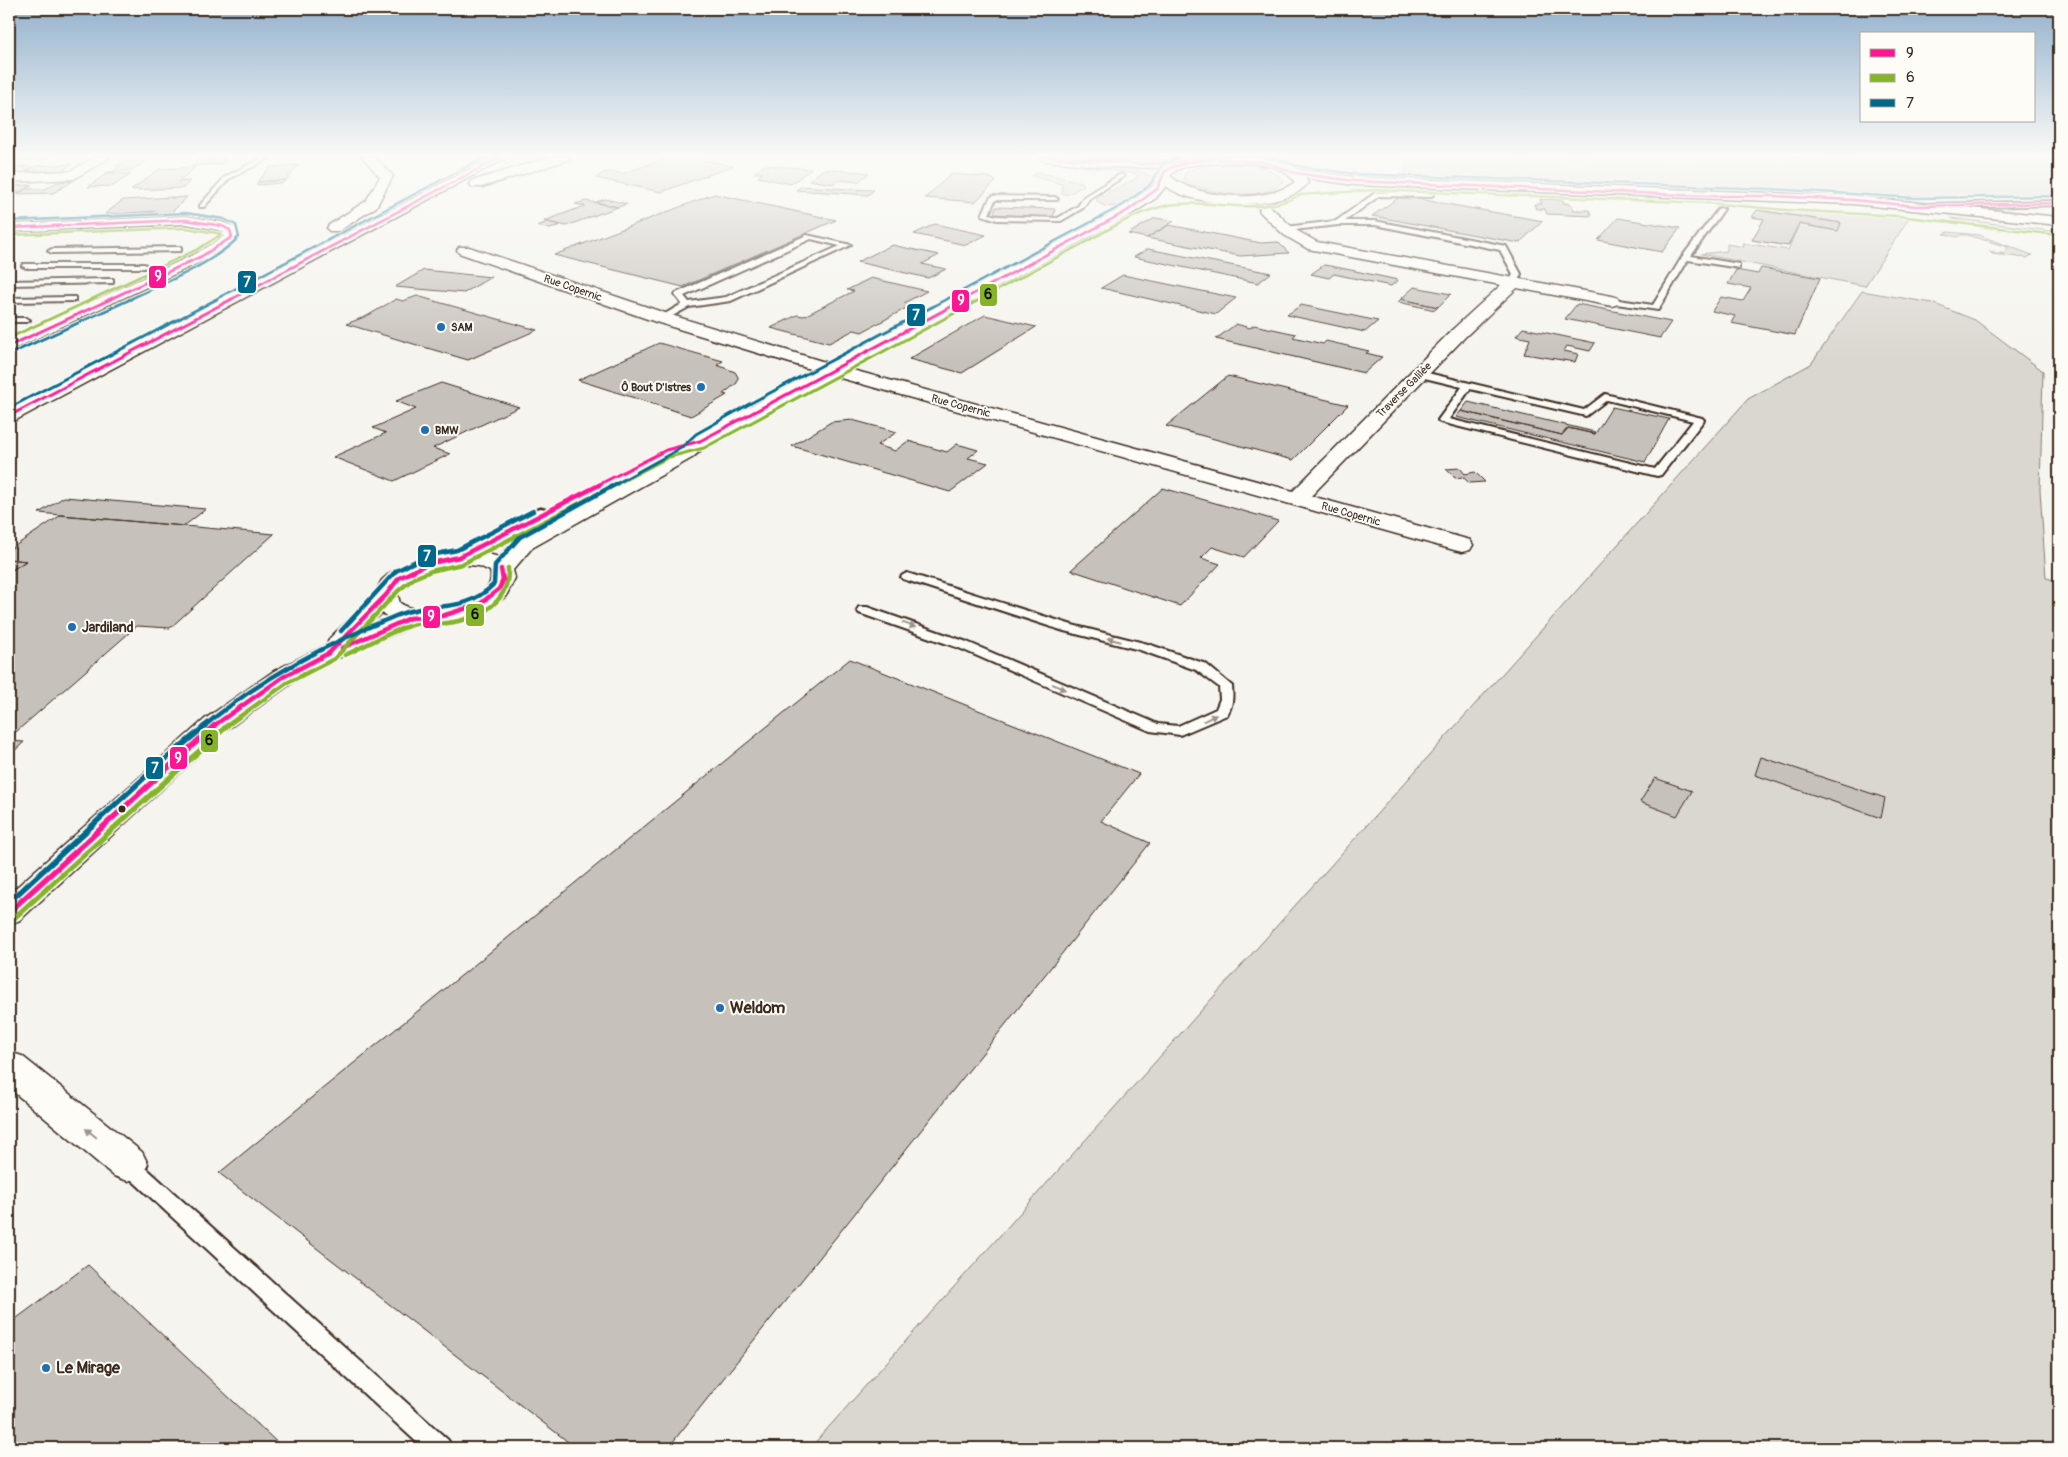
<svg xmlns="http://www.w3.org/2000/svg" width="2068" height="1457" font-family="Pangolin,sans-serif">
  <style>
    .green { fill: #dad6d0; stroke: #8a8077 }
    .building { fill: #c7c1bb; stroke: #3b2a1e }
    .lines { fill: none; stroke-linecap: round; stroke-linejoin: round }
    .service-casing { stroke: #3b2a1e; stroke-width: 4 }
    .minor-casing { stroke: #3b2a1e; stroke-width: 3 }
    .tertiary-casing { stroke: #3b2a1e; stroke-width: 3 }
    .primary-casing { stroke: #3b2a1e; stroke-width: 3 }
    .service { fill: #fdfcf7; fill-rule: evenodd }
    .minor { fill: #fdfcf7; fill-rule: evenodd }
    .tertiary { fill: #fdfcf7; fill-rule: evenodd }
    .primary { fill: #fdfcf7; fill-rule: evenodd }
    .bus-1-far3-casing { stroke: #fdfcf7; stroke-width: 4.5 }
    .bus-1-far2-casing { stroke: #fdfcf7; stroke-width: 5.5 }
    .bus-1-far1-casing { stroke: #fdfcf7; stroke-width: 8 }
    .bus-1-casing { stroke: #fdfcf7; stroke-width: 9 }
    .bus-2-far3-casing { stroke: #fdfcf7; stroke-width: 4.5 }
    .bus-2-far2-casing { stroke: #fdfcf7; stroke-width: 5.5 }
    .bus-2-far1-casing { stroke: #fdfcf7; stroke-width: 8 }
    .bus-2-casing { stroke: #fdfcf7; stroke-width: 9 }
    .bus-3-far3-casing { stroke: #fdfcf7; stroke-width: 4.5 }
    .bus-3-far2-casing { stroke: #fdfcf7; stroke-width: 5.5 }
    .bus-3-far1-casing { stroke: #fdfcf7; stroke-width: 8 }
    .bus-3-casing { stroke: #fdfcf7; stroke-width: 9 }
    .bus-1-far3 { stroke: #ff1493; stroke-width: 2.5 }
    .bus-1-far2 { stroke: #ff1493; stroke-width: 3 }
    .bus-1-far1 { stroke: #ff1493; stroke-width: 4.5 }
    .bus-1 { stroke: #ff1493; stroke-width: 5.5 }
    .bus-2-far3 { stroke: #85b429; stroke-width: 2.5 }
    .bus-2-far2 { stroke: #85b429; stroke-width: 3 }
    .bus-2-far1 { stroke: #85b429; stroke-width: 4.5 }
    .bus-2 { stroke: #85b429; stroke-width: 5.5 }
    .bus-3-far3 { stroke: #00678c; stroke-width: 2.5 }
    .bus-3-far2 { stroke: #00678c; stroke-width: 3 }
    .bus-3-far1 { stroke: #00678c; stroke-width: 4.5 }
    .bus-3 { stroke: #00678c; stroke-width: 5.5 }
    .oneway { fill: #9c938a }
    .poi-dot { fill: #1f6fb2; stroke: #fdfcf7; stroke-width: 2 }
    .bus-dot { fill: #3b2a1e; stroke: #fdfcf7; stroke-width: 2 }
    .labels { text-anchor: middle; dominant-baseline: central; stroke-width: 4; stroke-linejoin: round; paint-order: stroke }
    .far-street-label { font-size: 11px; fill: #3b2a1e; stroke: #fdfcf7 }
    .far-poi-label { font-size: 11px; font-weight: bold; fill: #3b2a1e; stroke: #fdfcf7; text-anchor: start }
    .poi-label { font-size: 14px; font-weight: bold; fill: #3b2a1e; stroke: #fdfcf7; text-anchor: start }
    .near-poi-label { font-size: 16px; font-weight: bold; fill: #3b2a1e; stroke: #fdfcf7; text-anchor: start }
    .line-badge { stroke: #fdfcf7; stroke-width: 2 }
    .badge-label { font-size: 14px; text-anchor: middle; font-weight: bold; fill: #fff }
    .pale-badge-label { font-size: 14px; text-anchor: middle; font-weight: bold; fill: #111 }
  </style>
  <rect width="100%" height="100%" fill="#f5f4ee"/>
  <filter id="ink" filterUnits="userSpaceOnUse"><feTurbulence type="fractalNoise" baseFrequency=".02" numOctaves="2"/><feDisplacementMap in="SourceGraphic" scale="10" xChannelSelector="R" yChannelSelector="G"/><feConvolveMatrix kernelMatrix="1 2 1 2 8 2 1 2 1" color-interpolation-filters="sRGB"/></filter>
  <g filter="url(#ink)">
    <path class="green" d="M1406 157H2059V196L1938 197 1406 177Z
      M1064 162 1134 170 1153 177 1154 185C1142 195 1110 218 1096 200L1099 197 1137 178 1138 174 1062 163Z
      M1211 165C1232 164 1269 161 1283 181 1268 202 1202 195 1184 179L1185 173 1195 168Z
      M1037 172 1081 182 1084 185 1069 194H1062V184L1032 176Z
      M1757 210H1817L1909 218 1865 286 1701 254 1727 251V244L1744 247 1743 243 1788 250 1799 224 1838 231 1841 223Z
      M1951 218 2059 232V236L1981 228Z
      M1948 232 1979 235 2032 255 2027 258 1992 254 1989 251 2005 254 2008 247 1967 235H1960L1958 237 1944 234Z
      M1862 291 1932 303 1975 320 2043 371 2040 490 2046 578 2059 581V1448H810L1748 399 1811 364Z"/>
    <path class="building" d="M15 157H50L45 160 9 161Z
      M671 157H689L733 166 661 192 596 178 605 172 624 173Z
      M227 159 221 164 192 166 198 160Z
      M146 161 132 170 106 173 114 171 121 166H116L123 162Z
      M72 164 61 171H26L36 166Z
      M298 165 286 180 257 182 270 167Z
      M765 165 811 169 791 184 758 177 763 173H754Z
      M12 167 25 166 23 167H33L24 173H9V168Z
      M196 167 178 182 190 181 183 188 131 190 159 169Z
      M824 169 862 172 869 173 858 182 838 180 833 184 809 180Z
      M107 173 131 174 113 186 88 187Z
      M951 174 989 177 996 181 975 202 925 198Z
      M286 180 283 183 256 185 258 182Z
      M73 181 53 193 17 194 25 189H45L57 182Z
      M32 185 21 192H9V186Z
      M802 186 848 189 874 190 868 195 796 190Z
      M714 194 836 220 683 287 554 255Z
      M1401 196 1543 221 1519 243 1372 216Z
      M173 197 171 198 187 197 172 212 105 214 123 200Z
      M605 199 627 204 618 207 596 202Z
      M1540 199 1563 200 1564 203 1571 204 1574 210H1589L1592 216 1547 214 1545 209H1536L1534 204H1542Z
      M586 201 618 207 566 226 544 221 585 206 575 204Z
      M996 207 1055 209 1053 218 994 214Z
      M1757 210 1841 223 1838 231 1799 224 1788 246 1752 240 1764 219 1752 217Z
      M157 211 155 213 115 215 117 214Z
      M1155 218 1174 221 1147 238 1128 234Z
      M1618 218 1680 228 1662 252 1598 240Z
      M548 222 560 225 550 229 537 226Z
      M935 224 944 226 986 235 966 245 914 234Z
      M1169 225 1261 243 1278 242 1289 253 1240 256 1147 238Z
      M892 245 939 255 922 264 946 269 928 278 857 262Z
      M1148 249 1271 273 1258 283 1134 257Z
      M1324 265 1341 268 1398 280 1391 286 1334 274 1329 278 1311 274Z
      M1761 268 1820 278 1795 335 1731 323 1735 316 1712 311 1721 297 1743 301 1751 288 1728 284 1736 270 1758 274Z
      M424 270 491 277 464 293 395 287Z
      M1123 275 1236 298 1216 314 1101 288Z
      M871 278 927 291 904 303 912 305 862 332 854 330 829 343 771 328 797 315 804 316 854 291 847 290Z
      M1414 287 1451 294 1438 307 1401 299Z
      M417 296 537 330 468 360 346 324 367 316 396 299 403 301Z
      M1401 299 1438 307 1435 310 1398 302Z
      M1577 304 1671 322 1660 338 1565 319Z
      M1301 305 1378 321 1365 332 1287 315Z
      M985 315 1036 327 962 373 909 359Z
      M1236 324 1250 328 1254 325 1296 334 1293 337 1323 344 1326 341 1369 351 1366 353 1382 357 1364 373 1216 339Z
      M1523 328 1595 343 1590 351 1567 346 1564 351 1578 354 1575 362 1524 354 1530 339 1516 336Z
      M659 343 723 361 717 365 735 372 738 377 737 383 723 394 727 395 691 416 578 380Z
      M1228 376 1348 405 1293 460 1166 426Z
      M441 383 519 407 433 448 450 454 394 481 333 457 386 433 373 428 416 409 396 401Z
      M1468 402 1595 432V434L1568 428 1562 435 1461 411Z
      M1612 407 1669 419 1645 462 1456 417 1461 411 1562 435 1568 428 1595 434Z
      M852 420 897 432 877 445 895 451 908 441 947 452 957 444 978 450 968 458 988 463 950 492 792 446 831 422Z
      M1460 468 1465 474 1475 472 1485 482 1469 483 1463 477 1455 478 1446 469Z
      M1163 488 1278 521 1244 557 1212 547 1201 558 1220 564 1180 606 1071 570Z
      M64 497 206 509 184 526 39 513Z
      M61 515 274 534 170 628 137 626 9 738V572L26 561 9 559V550Z
      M9 559 26 561 9 572Z
      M850 659 1139 774 1101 821 1150 843 668 1448H576L219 1173Z
      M9 741 24 742 9 756Z
      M1761 757 1885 798 1881 818 1755 775Z
      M1655 778 1692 791 1677 816 1640 802Z
      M88 1265 283 1448H9V1324Z"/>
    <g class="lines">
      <g class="service-casing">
        <path id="service" d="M263 157H272L229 179 204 207H200V205L225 177Z
          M1121 174 1124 176 1123 177 1089 199 1083 208 1061 221 997 220 982 215 990 198 993 196 1055 197 1058 199 1057 200H995L989 214 997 216 1058 218 1078 206 1084 197Z
          M1375 193H1430L1433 195 1430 197 1379 196 1345 221H1375L1506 246 1521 274 1516 285H1513L1509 283 1513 274 1500 250 1375 225H1338L1285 231 1281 229 1285 227 1336 221Z
          M2059 201V205L1925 208 1922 206 1925 204Z
          M1719 208 1724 209 1691 256 1739 264V268L1688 260 1658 310 1609 303 1608 301 1612 299 1653 305 1682 257Z
          M807 235 851 245 731 301 689 307 665 320 658 318 682 304 675 295 676 293ZM811 239 840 246 726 297 689 302 684 296Z
          M178 247H181V251L52 253 48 251 52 249Z
          M23 264H144L148 266 144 268H26L22 266Z
          M110 279H113V283L9 285V281Z
          M72 297H75V301L9 302V298Z
          M9 318H26L30 320 26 322H9Z
          M1419 371 1584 410 1605 394 1702 418 1704 420 1661 475 1657 476 1440 422 1438 420 1462 387 1416 376V372ZM1470 389 1586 416 1607 400 1693 421 1655 469 1449 419Z
          M907 573 1072 625 1148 644 1206 664 1232 686C1233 697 1233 705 1227 715L1180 735 1150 731 959 648 859 613 857 610 859 607H867L967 642 1158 724 1178 726 1216 709 1220 699 1219 687 1196 670 1140 650 1064 631 903 579 901 577 903 575Z
          M128 1155 135 1158 448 1440 452 1448H423L121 1170 118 1164 121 1158Z"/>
      </g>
      <g class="minor-casing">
        <path id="minor" d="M95 157H110L74 179 9 182V174L71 171Z
          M1295 169 1354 177 1853 196 2059 217V225L1853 204 1354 185 1291 176 1289 173Z
          M1266 206 1271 207 1294 229 1317 242 1612 296 1618 298 1620 301 1618 304 1612 306 1517 288 1465 337 1311 496 1470 540 1473 545 1470 550 1462 552 1454 550 826 374 656 322 459 253 457 250 459 247H469L668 314 838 366 1293 491 1453 329 1501 285 1308 249 1284 235 1261 213 1259 210 1261 207Z
          M9 1052 22 1056 142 1152 148 1164 142 1176 128 1181 114 1176 9 1088Z"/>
      </g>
      <g class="tertiary-casing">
        <path id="tertiary" d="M1039 157 1180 161C1208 155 1277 152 1299 170 1303 173 1306 179 1308 183 1286 213 1193 208 1166 186L1156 198 1132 214 707 445 692 458 532 548 513 570 515 578 506 596 488 610 450 622 418 624 338 658 292 683 225 731 20 920 9 924V894L205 719 274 671 327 644 330 638 374 594 382 580 391 572 417 560 453 551 533 510 541 508 549 510 552 515 549 520 484 553 499 557 516 538 678 450 693 437 1122 208 1152 187 1163 168 1110 167 1045 161ZM1219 163C1242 163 1280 160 1295 182 1266 204 1197 199 1170 176 1180 163 1204 164 1219 163ZM459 564 479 566 490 571C500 604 420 619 400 603 399 599 397 595 399 591 404 575 444 566 459 564ZM382 613 390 618 368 627Z
          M186 216 222 222 235 227 239 237 207 259 9 351V340L197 253 224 236V232L218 230 186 224 9 232V224Z"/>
      </g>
      <g class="primary-casing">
        <path id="primary" d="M362 157H375L393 176 376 207 339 231H329L327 228 329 225 366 201 380 177Z
          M492 157H508L16 420 9 422V409Z
          M550 157H570L568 160 482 187H472L470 184 472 181Z"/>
      </g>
      <use href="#service" class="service"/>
      <use href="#minor" class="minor"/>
      <use href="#tertiary" class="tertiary"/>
      <use href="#primary" class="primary"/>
      <g class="bus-1-far3-casing">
        <path id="bus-1-far3" d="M1050 157 1146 164 1204 160
          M9 228 186 220 222 226 230 230 232 237 202 256 108 300
          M230 300 501 157
          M962 300 1127 211 1157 189 1164 173 1170 168 1189 162 1215 159 1263 162 1295 173 1354 181 1707 196H1772L1853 200 1916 206 2059 203"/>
      </g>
      <g class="bus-1-far2-casing">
        <path id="bus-1-far2" d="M9 346 111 299
          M9 416 232 299
          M598 485 666 450 700 441 965 299"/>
      </g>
      <g class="bus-1-far1-casing">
        <path id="bus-1-far1" d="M342 648 410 618 442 616 480 604 499 589 503 580 501 569
          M212 727 283 677 329 653 386 595 399 578 427 564 459 557 601 484"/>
      </g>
      <g class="bus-1-casing">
        <path id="bus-1" d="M9 912 214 726"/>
      </g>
      <g class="bus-2-far3-casing">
        <path id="bus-2-far3" d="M9 235 186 228 222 234 198 249 90 300
          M979 300C1014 281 1050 261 1086 242 1111 228 1137 212 1165 206 1209 197 1259 218 1300 195L1375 190 1707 203 1787 210 1898 216 2058 235"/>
      </g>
      <g class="bus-2-far2-casing">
        <path id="bus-2-far2" d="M9 338 93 299
          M615 485 669 457 704 448 981 299"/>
      </g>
      <g class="bus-2-far1-casing">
        <path id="bus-2-far1" d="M345 655C367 645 389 632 412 625 421 622 430 624 439 624 473 621 510 607 508 568
          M225 727 287 683 334 659 398 591 414 578 431 571 462 564 617 484"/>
      </g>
      <g class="bus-2-casing">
        <path id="bus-2" d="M14 918 227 726"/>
      </g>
      <g class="bus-3-far3-casing">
        <path id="bus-3-far3" d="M1273 157 1297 166 1355 174 1772 189 1916 198 2059 196
          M9 221 186 213 224 219 236 225 239 237C211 265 164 283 128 300
          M214 300 485 157
          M945 300 1123 205 1149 186 1163 164 1179 157"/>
      </g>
      <g class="bus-3-far2-casing">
        <path id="bus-3-far2" d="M12 353 131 299
          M9 408 217 299
          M614 485 681 448 696 434 751 403 947 299"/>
      </g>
      <g class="bus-3-far1-casing">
        <path id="bus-3-far1" d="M341 631 396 571 426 556 457 550 533 511
          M203 727C263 677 326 644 398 615 434 600 462 616 494 584L495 565 520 537 616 484"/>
      </g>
      <g class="bus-3-casing">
        <path id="bus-3" d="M9 902 155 768 205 726"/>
      </g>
      <use href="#bus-1-far3" class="bus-1-far3"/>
      <use href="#bus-1-far2" class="bus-1-far2"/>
      <use href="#bus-1-far1" class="bus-1-far1"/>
      <use href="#bus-1" class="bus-1"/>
      <use href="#bus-2-far3" class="bus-2-far3"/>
      <use href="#bus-2-far2" class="bus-2-far2"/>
      <use href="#bus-2-far1" class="bus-2-far1"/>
      <use href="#bus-2" class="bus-2"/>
      <use href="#bus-3-far3" class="bus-3-far3"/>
      <use href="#bus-3-far2" class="bus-3-far2"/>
      <use href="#bus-3-far1" class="bus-3-far1"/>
      <use href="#bus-3" class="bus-3"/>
    </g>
    <defs><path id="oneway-solid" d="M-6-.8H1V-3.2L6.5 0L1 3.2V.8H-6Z" transform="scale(1.25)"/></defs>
    <g class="oneway">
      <use href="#oneway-solid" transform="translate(909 625) rotate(20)"/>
      <use href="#oneway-solid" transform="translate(1114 640) rotate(-166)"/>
      <use href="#oneway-solid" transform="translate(1059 687) rotate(24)"/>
      <use href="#oneway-solid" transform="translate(1210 718) rotate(-26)"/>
      <use href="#oneway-solid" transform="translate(91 1133) rotate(-141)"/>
    </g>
  </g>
  <linearGradient id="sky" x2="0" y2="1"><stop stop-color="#93b1cd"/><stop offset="0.43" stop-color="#fafaf7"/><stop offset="1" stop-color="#fafaf7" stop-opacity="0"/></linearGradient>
  <rect width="2068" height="361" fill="url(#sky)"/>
  <g class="poi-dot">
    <circle cx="441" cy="327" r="5"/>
    <circle cx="701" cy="387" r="5"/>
    <circle cx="425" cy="430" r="5"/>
    <circle cx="72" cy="627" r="5"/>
    <circle cx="720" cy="1008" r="5"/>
    <circle cx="46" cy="1368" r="5"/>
  </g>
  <circle class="bus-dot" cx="122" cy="809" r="4.5"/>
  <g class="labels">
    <g class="far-street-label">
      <text transform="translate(573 288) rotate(19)">Rue Copernic</text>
      <text transform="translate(1404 390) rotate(-45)">Traverse Galilée</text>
      <text transform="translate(961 406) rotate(15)">Rue Copernic</text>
      <text transform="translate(1351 514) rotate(16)">Rue Copernic</text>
    </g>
    <g class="far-poi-label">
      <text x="451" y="327">SAM</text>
      <text x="691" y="387" text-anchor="end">Ô Bout D'Istres</text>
      <text x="435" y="430">BMW</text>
    </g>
    <g class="poi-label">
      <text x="82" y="627">Jardiland</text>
    </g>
    <g class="near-poi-label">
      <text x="730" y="1008">Weldom</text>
      <text x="56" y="1368">Le Mirage</text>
    </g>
  </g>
  <g class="line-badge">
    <rect x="148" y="265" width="19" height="24" rx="5" fill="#ff1493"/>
    <rect x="237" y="270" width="20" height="24" rx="5" fill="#00678c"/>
    <rect x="979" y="283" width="19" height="24" rx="5" fill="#85b429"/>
    <rect x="951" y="289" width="19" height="24" rx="5" fill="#ff1493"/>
    <rect x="906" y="303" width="20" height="24" rx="5" fill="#00678c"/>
    <rect x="417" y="544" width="20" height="24" rx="5" fill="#00678c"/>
    <rect x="465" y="603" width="20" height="24" rx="5" fill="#85b429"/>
    <rect x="422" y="605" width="19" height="24" rx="5" fill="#ff1493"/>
    <rect x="200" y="729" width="19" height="24" rx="5" fill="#85b429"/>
    <rect x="169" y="746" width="19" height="24" rx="5" fill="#ff1493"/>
    <rect x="145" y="756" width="19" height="24" rx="5" fill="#00678c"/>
  </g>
  <g class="badge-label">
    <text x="158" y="281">9</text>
    <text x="247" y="287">7</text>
    <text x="961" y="305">9</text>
    <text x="916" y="320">7</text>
    <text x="427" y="561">7</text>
    <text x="431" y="621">9</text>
    <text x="178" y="763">9</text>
    <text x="155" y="773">7</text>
  </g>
  <g class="pale-badge-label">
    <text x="988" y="299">6</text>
    <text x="475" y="619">6</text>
    <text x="209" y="745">6</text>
  </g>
  <rect width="2068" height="1457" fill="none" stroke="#fdfcf7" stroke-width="30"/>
  <rect x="15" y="15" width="2038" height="1427" fill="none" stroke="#3b2a1e" stroke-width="2" filter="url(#ink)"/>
  <rect x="1860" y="32" width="175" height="90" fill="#fdfcf7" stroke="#afa8a0"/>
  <rect x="1870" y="49" width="25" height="8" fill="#ff1493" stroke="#afa8a0"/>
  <text x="1906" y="58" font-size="15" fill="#3b2a1e">9</text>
  <rect x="1870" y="74" width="25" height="8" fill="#85b429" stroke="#afa8a0"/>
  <text x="1906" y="82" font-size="15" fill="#3b2a1e">6</text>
  <rect x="1870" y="99" width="25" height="8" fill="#00678c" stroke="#afa8a0"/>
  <text x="1906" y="108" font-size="15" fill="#3b2a1e">7</text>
</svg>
